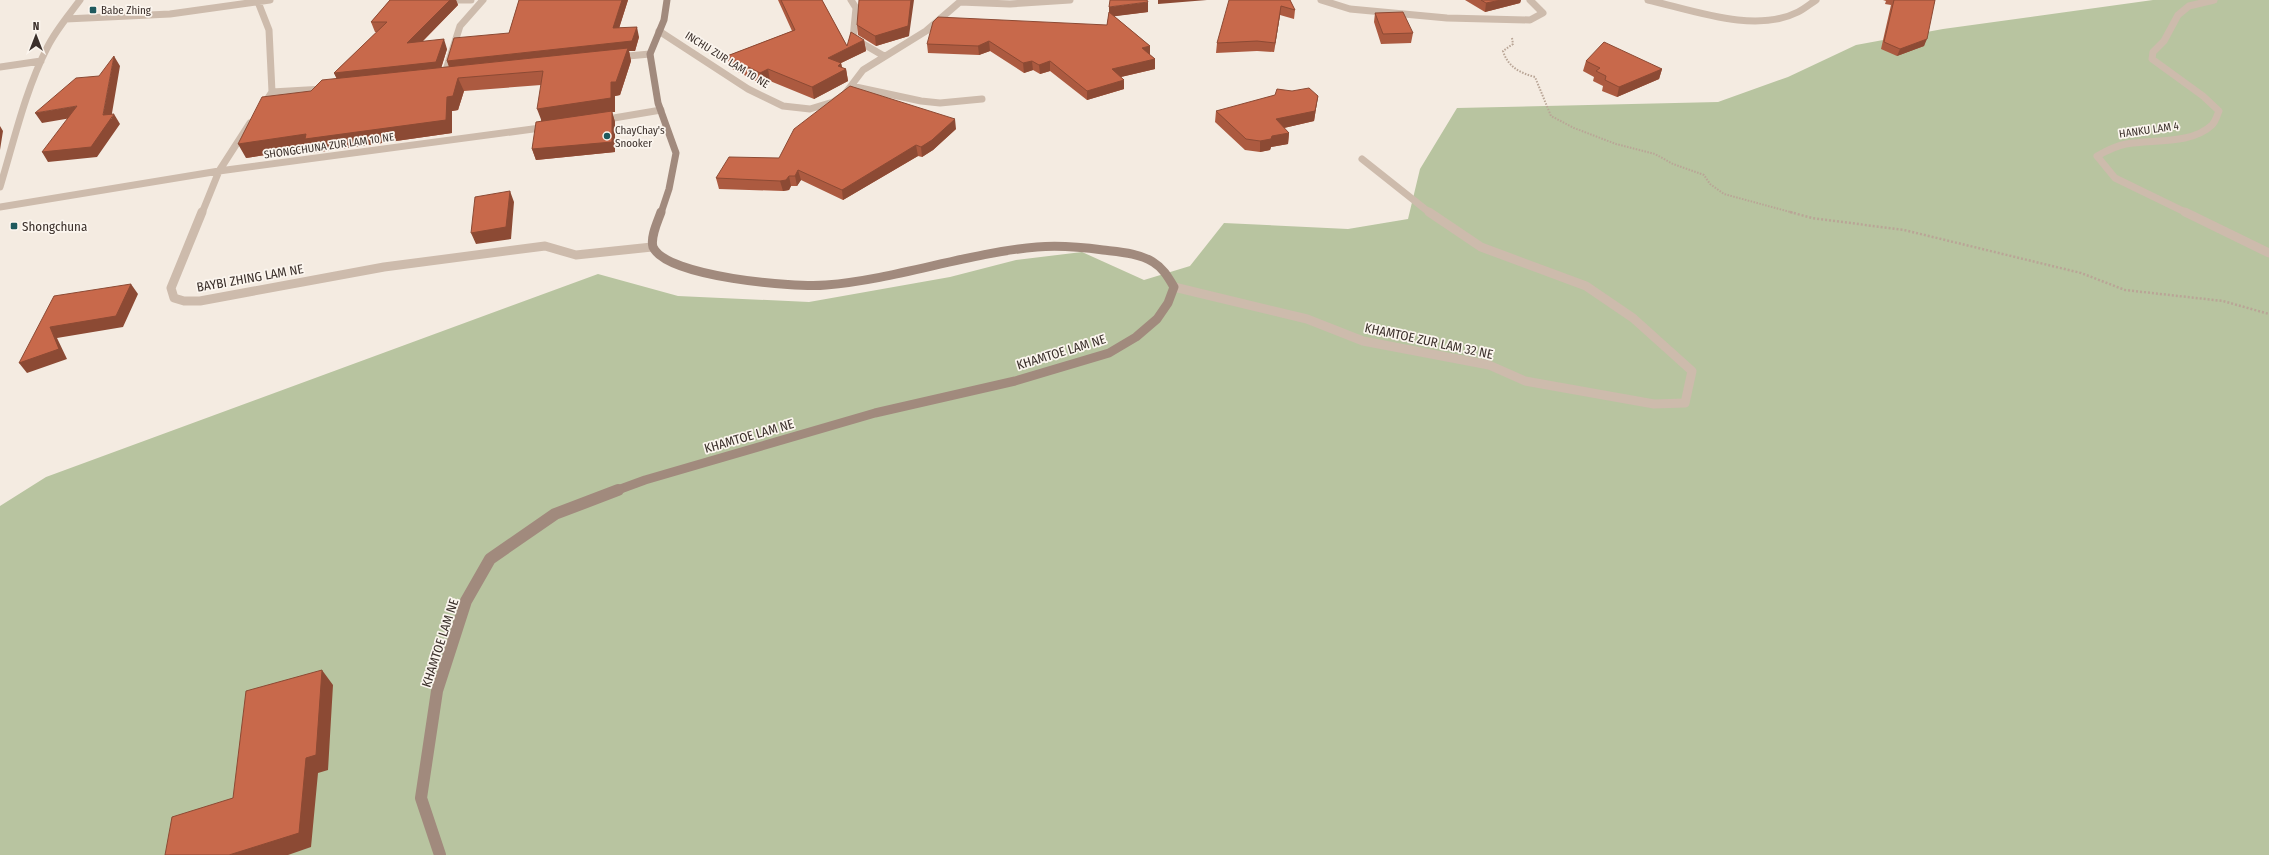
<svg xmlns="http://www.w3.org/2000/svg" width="2269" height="855" font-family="'Fira Sans Condensed',sans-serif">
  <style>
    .green { fill: #b8c4a0 }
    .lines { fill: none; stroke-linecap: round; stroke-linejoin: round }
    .path-far1 { stroke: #b9a596; stroke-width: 2; stroke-dasharray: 1.5 1.5; stroke-linecap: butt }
    .path { stroke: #b9a596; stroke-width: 2.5; stroke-dasharray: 2 2; stroke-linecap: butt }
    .street-far1 { stroke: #cdbbac; stroke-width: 7 }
    .street { stroke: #cdbbac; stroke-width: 9 }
    .secondary-far2 { stroke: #a18a7d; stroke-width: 7 }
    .secondary-far1 { stroke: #a18a7d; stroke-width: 9 }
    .secondary { stroke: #a18a7d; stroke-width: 12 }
    .wall { fill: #ac5a40 }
    .shaded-wall { fill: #8c4a34 }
    .building { fill: #c8694b; stroke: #8c4a34 }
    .poi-dot { fill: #1f5a5e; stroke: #fbf5ee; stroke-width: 1.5 }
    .labels { text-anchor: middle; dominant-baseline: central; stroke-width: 3.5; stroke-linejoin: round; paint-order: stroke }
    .far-poi-label { font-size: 11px; fill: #3b302b; stroke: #fbf5ee; text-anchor: start }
    .far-street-label { font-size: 11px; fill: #3b302b; stroke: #fbf5ee }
    .poi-label { font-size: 13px; fill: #3b302b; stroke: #fbf5ee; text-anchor: start }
    .street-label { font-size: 13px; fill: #3b302b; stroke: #fbf5ee }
  </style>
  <rect width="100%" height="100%" fill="#f4ebe1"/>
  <path class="green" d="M2153 0H2269V855H0V506L46 477 598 274 678 296 809 302 950 277 1016 260 1082 252 1144 280 1190 266 1224 223 1348 229 1408 219 1420 169 1457 108 1718 102 1788 77 1856 45 1943 29Z"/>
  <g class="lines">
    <path class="path-far1" d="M1512 38 1513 44 1503 51C1508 67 1520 73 1535 77L1551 116 1574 128 1616 144 1655 154 1673 164 1704 175 1710 184 1724 194 1794 213"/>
    <path class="path" d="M1790 212 1812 218 1904 230 2081 273 2125 290 2223 301 2269 314"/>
    <path class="street-far1" d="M434 0H471
      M851 0 856 8 853 38 884 56
      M1321 0 1350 9 1447 18 1530 20 1543 13 1530 0
      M1648 0C1692 10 1755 34 1798 12 1804 9 1810 4 1816 0
      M258 2 269 30 272 92 262 107
      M960 2 1010 4 1070 0
      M66 19 170 14 270 0
      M659 31 748 89 783 106 810 109 833 102 844 95 863 70 926 31 962 0
      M617 57 650 54
      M0 67 41 61
      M444 76 460 26 483 0
      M851 86 921 101 940 103 982 99
      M272 92 324 89
      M602 120 661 110
      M1362 159 1430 213
      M0 187C14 141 25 91 47 48 55 31 69 15 80 0
      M0 207 219 171 548 127
      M202 213 219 171 250 123
      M2187 213 2115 178 2097 156C2106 151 2115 146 2126 144 2152 139 2191 145 2212 125 2216 121 2217 115 2219 111L2203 96 2152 59 2153 52 2164 41 2178 15 2189 6 2214 0"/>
    <path class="street" d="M202 212 171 288 174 298 184 301H200L384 267 545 246 576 255 652 247
      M2185 212 2269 253
      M1174 287 1307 319 1363 341 1489 365 1525 381 1654 404 1685 403 1692 371 1633 318 1586 286 1481 247 1429 212"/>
    <path class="secondary-far2" d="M661 213 669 189 676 153 658 103 650 54 664 20 667 0"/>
    <path class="secondary-far1" d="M615 491 645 480 875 413 1015 381 1109 353 1136 337 1157 319 1168 303 1174 287C1168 277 1163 268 1153 262 1139 253 1120 252 1103 250 1081 247 1059 245 1037 247 966 253 898 279 826 285 795 288 666 277 653 247 650 237 658 221 661 212"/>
    <path class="secondary" d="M440 855 421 798 437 691 466 601 490 559 555 514 618 490"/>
  </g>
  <path class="wall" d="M390 0H456L458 5 423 41 447 49 441 68 449 67 447 61 509 33 519 0H628L619 28 639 37 635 51H629L631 61 620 95 615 96V112H612L615 122V152L536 160 532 149 541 121V85L464 91 458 110 452 111V133L312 153 309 148 246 158 311 91 337 79 334 73 377 32H375L371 22Z
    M778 0H822L847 46 864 40 866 51 841 63 842 68 846 69 848 81 814 99 770 81 762 84 730 68 727 56 792 31Z
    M1290 0 1295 10 1294 19 1280 15 1274 52 1257 51 1216 53 1217 43Z
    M1465 0H1521L1520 3 1485 12Z
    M1883 0H1935L1924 46 1897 56 1881 49 1891 5 1885 4 1886 1Z
    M1109 7 1148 12 1114 16 1150 46V55L1155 59V69L1121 77 1124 89 1087 100 1050 71 1040 74 1033 70 1024 73 990 51 979 55 928 53 927 44 1107 25 1109 12Z
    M1375 13 1413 33 1411 43 1381 44 1374 22Z
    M857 25 909 36 876 46 858 35Z
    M1586 61 1662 69 1659 79 1617 97 1602 91 1603 86 1593 81 1594 77 1583 71Z
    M1318 96 1314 121 1284 128 1289 133 1288 144 1271 147 1270 150 1260 152 1245 150 1215 122 1216 111Z
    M956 129 933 150 922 157 918 156 843 200 801 180 797 186H791L789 190 783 191 719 189 716 178 779 158Z"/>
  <path class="shaded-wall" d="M450 0H456L458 5 411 53 407 43Z
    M622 0H628L616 38 613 28Z
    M911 0H914L909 36 876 46 875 36Z
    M1158 0H1207L1158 4Z
    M1501 0H1521L1520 3 1485 12 1486 3Z
    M1148 2V12L1109 17V7Z
    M1281 6 1280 15 1274 52 1275 43Z
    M637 27 639 37 635 51H629L631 61 620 95 615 96V112H612L615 122V152L536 160 532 149 542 122 537 109 611 82 626 52 451 71 447 61Z
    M444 39 447 49 440 72 339 83 334 73Z
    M1927 39 1924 46 1897 56 1900 49Z
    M864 40 866 51 841 63 843 71 846 69 848 81 814 99 812 87 838 66 828 58Z
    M989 41 990 51 979 55 978 46Z
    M1150 46V55L1142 48Z
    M114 56 120 66 111 119 114 114 120 124 97 157 48 162 42 152 103 115Z
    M1155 59V69L1112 79V69Z
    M1032 61 1033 70 1024 73 1023 63Z
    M1050 61V71L1040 74 1039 65Z
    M768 69 770 81 762 84 760 73Z
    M1662 69 1659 79 1617 97 1619 87Z
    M458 78 464 91 458 110 452 111V133L312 153 309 148 246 158 238 144 447 97Z
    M1124 80V89L1087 100V91Z
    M1318 96 1314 121 1275 130 1276 119Z
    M77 106 83 116 42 123 35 113Z
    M955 119 956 129 933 150 922 157 921 147Z
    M0 126 3 131 0 150Z
    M1289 133 1288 144 1271 147 1270 150 1260 152V141L1272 136Z
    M916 145 918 156 843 200 842 190Z
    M798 170 801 180 797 186 795 176Z
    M789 176 791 186 789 190 783 191 780 181Z
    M510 191 514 202 511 239 476 244 471 233Z
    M131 284 138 294 123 327 57 338 67 359 27 373 19 363 50 327Z
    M322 670 333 685 328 770 318 773 311 847 288 855H229L306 758Z"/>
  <path class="building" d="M390 0H450L407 43 444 39 436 62 334 73 387 22H371Z
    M519 0H622L613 28 637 27 632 41 447 61 454 38 509 33Z
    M781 0H822L847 46 851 32 864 40 828 58 841 63 838 66 846 69 812 87 768 69 760 73 727 56 795 30Z
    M859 0H911L908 26 875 36 857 25Z
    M1110 0H1147L1148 2 1109 7Z
    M1229 0H1290L1295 10 1281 6 1275 43 1257 41 1217 43Z
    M1481 0H1501L1486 3Z
    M1894 0H1935L1927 39 1900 49 1884 42Z
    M1109 12 1150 46 1142 48 1155 59 1112 69 1124 80 1087 91 1050 61 1039 65 1032 61 1023 63 989 41 978 46 927 44 933 22 938 17 1107 25Z
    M1403 12 1413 33 1383 34 1375 13Z
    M1604 42 1662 69 1619 87 1605 80 1606 76 1596 71 1600 68 1586 61Z
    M628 48 616 82H611V98L537 109 543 71 458 78 453 96 447 97 446 120 305 139 306 134 238 144 262 97 311 91 322 80Z
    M114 56 103 115 114 114 91 147 42 152 77 106 35 113 76 78 99 76Z
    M850 86 955 119 932 140 921 147 916 145 842 190 798 170 795 176H789L786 180 780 181 716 178 729 157 779 158 794 129Z
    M1309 88 1318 96 1315 111 1276 119 1289 133 1272 136 1271 139 1260 141 1246 139 1216 111 1275 95 1277 89 1292 91Z
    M612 111V142L532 149 536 122Z
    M510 191 506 227 471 233 475 197Z
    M131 284 116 316 50 327 59 349 19 363 54 296Z
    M322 670 316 755 306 758 299 833 229 855H165L172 817 233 798 246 691Z"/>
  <g class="poi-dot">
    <rect x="89" y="6" width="8" height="8" rx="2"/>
    <circle cx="607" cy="136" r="4"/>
    <rect x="10" y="222" width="8" height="8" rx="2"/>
  </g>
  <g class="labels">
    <g class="far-poi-label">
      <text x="101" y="10">Babe Zhing</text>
      <text x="615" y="130">ChayChay's<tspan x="615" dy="13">Snooker</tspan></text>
    </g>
    <g class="far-street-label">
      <text transform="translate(727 60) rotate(32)">INCHU ZUR LAM 10 NE</text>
      <text transform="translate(2149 130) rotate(-8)">HANKU LAM 4</text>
      <text transform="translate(329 146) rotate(-8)">SHONGCHUNA ZUR LAM 10 NE</text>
    </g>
    <g class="poi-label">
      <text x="22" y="226">Shongchuna</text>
    </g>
    <g class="street-label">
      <text transform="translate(250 278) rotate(-10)">BAYBI ZHING LAM NE</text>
      <text transform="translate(1429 341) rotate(12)">KHAMTOE ZUR LAM 32 NE</text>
      <text transform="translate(1061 352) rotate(-17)">KHAMTOE LAM NE</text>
      <text transform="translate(749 436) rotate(-16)">KHAMTOE LAM NE</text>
      <text transform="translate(440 643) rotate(-72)">KHAMTOE LAM NE</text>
    </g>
  </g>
  <g transform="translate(36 36)" stroke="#fbf5ee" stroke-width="3" paint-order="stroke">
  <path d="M0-3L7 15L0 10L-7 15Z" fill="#3b302b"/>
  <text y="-6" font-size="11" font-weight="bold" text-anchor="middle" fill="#3b302b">N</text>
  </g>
</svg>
